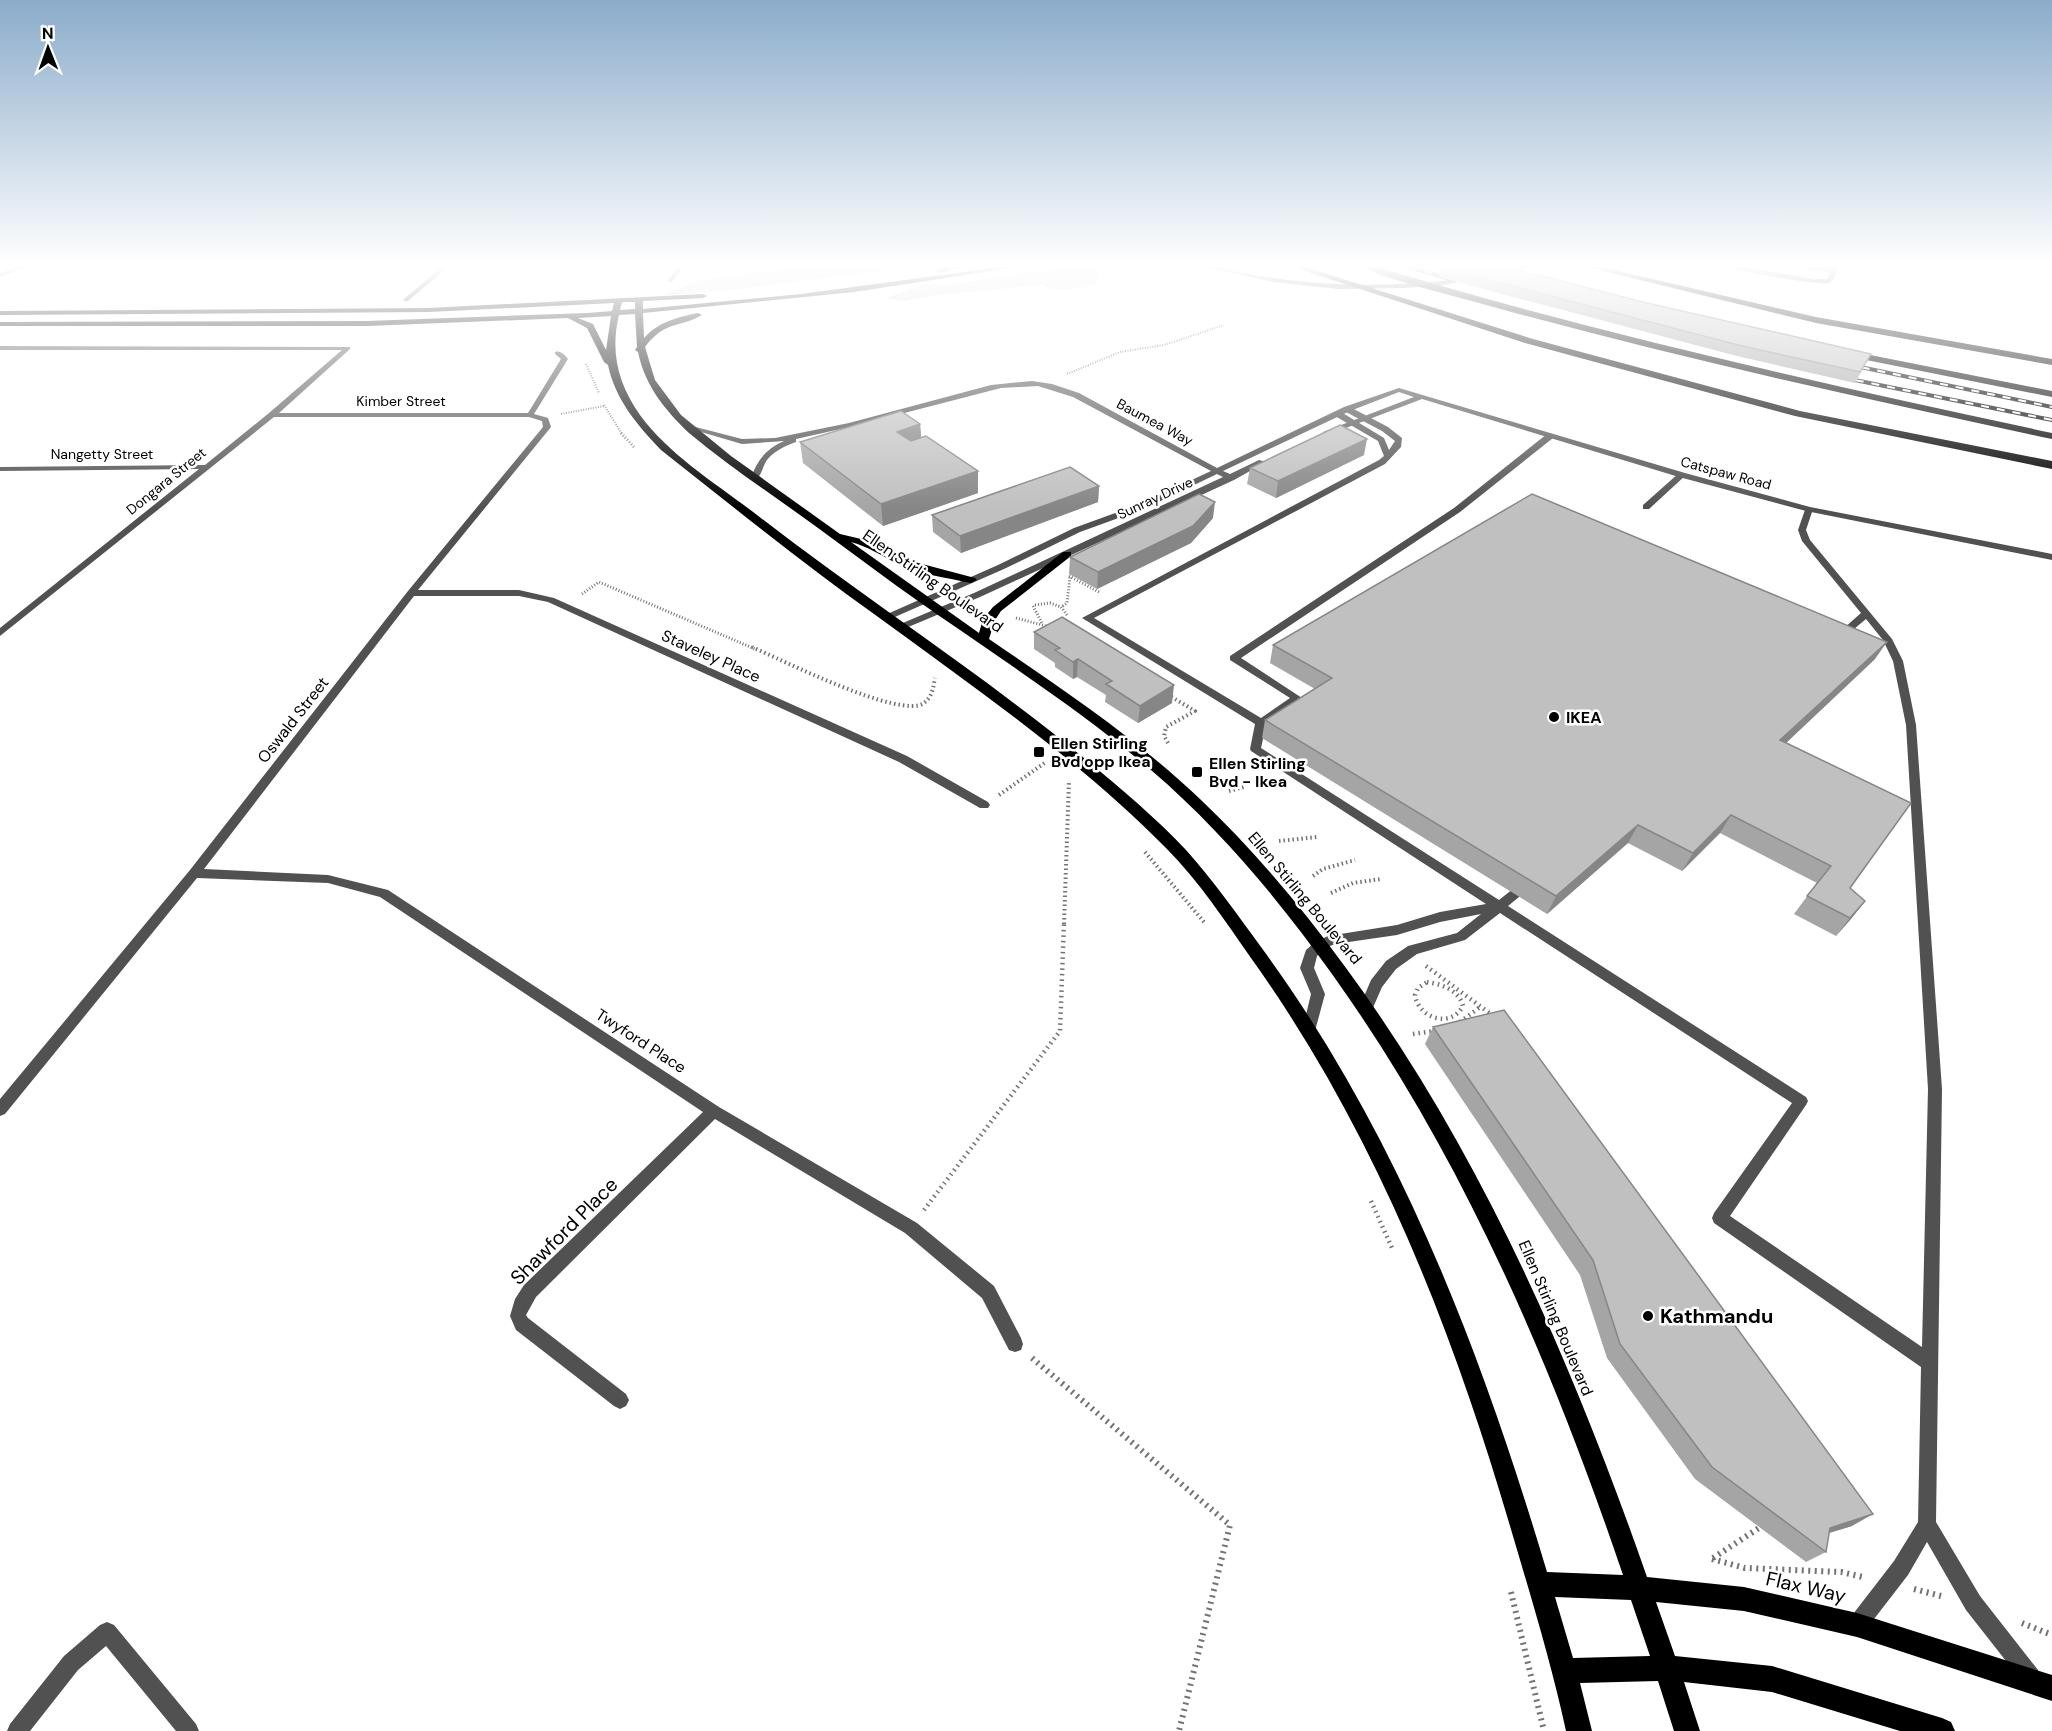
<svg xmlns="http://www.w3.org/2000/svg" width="2052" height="1731" font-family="'DM Sans',sans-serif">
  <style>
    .green { fill: #d8d8d8 }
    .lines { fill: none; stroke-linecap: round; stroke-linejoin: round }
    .path-far4 { stroke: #737373; stroke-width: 2; stroke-dasharray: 1 1.5; stroke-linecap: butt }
    .path-far3 { stroke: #737373; stroke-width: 3; stroke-dasharray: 1 2; stroke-linecap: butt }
    .path-far2 { stroke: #737373; stroke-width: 4; stroke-dasharray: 1.5 3; stroke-linecap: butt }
    .path-far1 { stroke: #737373; stroke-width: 4.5; stroke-dasharray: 1.5 4; stroke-linecap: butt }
    .path { stroke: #737373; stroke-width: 6; stroke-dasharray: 2 4.5; stroke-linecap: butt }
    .service { fill: #515151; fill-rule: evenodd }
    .minor { fill: #515151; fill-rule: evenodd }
    .primary { fill: #000; fill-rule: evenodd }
    .motorway { fill: #000; fill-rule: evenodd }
    .rail-casing { stroke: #000; stroke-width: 4 }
    .rail { stroke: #fff; stroke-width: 2; stroke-dasharray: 8; stroke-linecap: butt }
    .wall { fill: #a5a5a5 }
    .shaded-wall { fill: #868686 }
    .building { fill: #c0c0c0; stroke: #868686; stroke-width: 1.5 }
    .poi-dot { fill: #000; stroke: #fff; stroke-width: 2 }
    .labels { text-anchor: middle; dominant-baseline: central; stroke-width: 5; stroke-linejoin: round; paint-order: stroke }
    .far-street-label { font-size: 14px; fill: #000; stroke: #fff }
    .street-label { font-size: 16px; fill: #000; stroke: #fff }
    .poi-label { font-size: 16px; font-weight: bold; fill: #000; stroke: #fff; text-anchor: start }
    .near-street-label { font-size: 20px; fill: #000; stroke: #fff }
    .near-poi-label { font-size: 20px; font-weight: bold; fill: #000; stroke: #fff; text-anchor: start }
  </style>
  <rect width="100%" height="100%" fill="#fff"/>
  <path class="green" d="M791 267H914L739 289 664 295 702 280Z
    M1060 267H1100L1097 284C1080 288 1057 294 1042 285L943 294 904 301 886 298 922 285H947Z"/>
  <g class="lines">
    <path class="path-far4" d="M1538 270 1546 267
      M586 364 599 393
      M1067 374 1120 352 1164 345 1224 325
      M604 405 622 434
      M561 414 604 406"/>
    <path class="path-far3" d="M621 433 635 448
      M1069 576 1099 592
      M582 594 599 582 755 649
      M1035 605 1050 603 1061 607
      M1033 606 1042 623
      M1067 615 1061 607 1067 603 1070 577
      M1016 618 1050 627"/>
    <path class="path-far2" d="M752 647C780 659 901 720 924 703 933 696 933 687 935 678
      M1168 743 1164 736 1166 727 1195 711 1170 696
      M1229 791 1244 787
      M999 795 1046 762
      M1279 841 1317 837
      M1145 852 1204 922
      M1313 876 1323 869 1355 860
      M1331 893 1353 883 1381 879
      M1064 924 1069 781"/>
    <path class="path-far1" d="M1426 966 1492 1015
      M1427 982C1441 984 1459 990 1463 1006 1451 1029 1418 1018 1415 995L1418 988Z
      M1460 1022 1480 1007
      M1413 1034 1434 1031
      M1371 1201 1392 1248
      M924 1210 1060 1031 1064 922"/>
    <path class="path" d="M1032 1358 1230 1525 1179 1731
      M1713 1558 1762 1526
      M1712 1559 1745 1568 1841 1572 1863 1577
      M1914 1589 1941 1596
      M1511 1592 1544 1731
      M2022 1623 2052 1635"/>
    <path class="service" d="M1206 267H1215C1300 287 1384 290 1470 277L1473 279 1438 286 1405 288 1339 289 1273 282Z
      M1518 267H1526L1501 275 1498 273Z
      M1731 267H1742L1814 279H1827L1830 272 1809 269 1806 267 1831 269 1832 267H1838C1837 271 1834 281 1829 283 1821 286 1740 272 1731 267Z
      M1344 407H1350L1388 427 1402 438 1401 447 1385 464 1094 618 1261 718 1290 698 1230 660V656L1454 508 1547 434H1553V438L1460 512 1241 658 1302 698 1266 725 1261 748 1499 900 1523 881H1531L1533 884 1531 887 1508 906 1806 1097 1808 1101 1806 1105 1730 1216 1922 1347 1928 1089 1906 725 1893 661 1883 640 1866 619 1842 639 1839 640 1834 637 1861 613 1802 541 1798 530 1806 507 1813 509 1806 530 1810 540 1892 639 1903 661 1916 725 1942 1089 1936 1522 1980 1596 2038 1670 2041 1677 2038 1684 2031 1687 2024 1684 1966 1610 1927 1542 1908 1575 1864 1632 1857 1635 1850 1632 1847 1625 1850 1618 1894 1561 1918 1522 1921 1367 1714 1223 1712 1218 1714 1213 1792 1103 1500 913 1465 940 1417 954 1396 969 1382 987 1372 1010 1367 1011 1362 1010 1360 1006 1371 980 1386 961 1408 946 1457 933 1481 914 1440 922 1397 935 1335 944 1325 948 1317 956 1314 968 1325 994 1315 1031 1310 1033 1305 1031 1303 1027 1311 994 1300 968 1306 950 1315 942 1328 936 1397 925 1440 912 1486 904 1251 751 1250 749 1255 724 1082 618 1379 460 1384 456 1378 441 1335 416V412H1341L1384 438 1389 450 1395 441 1382 431 1344 411Z
      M1679 473 1686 475 1649 509H1643V505Z
      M107 1622 114 1625 196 1724 199 1731H176L106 1646 78 1670 30 1731H7L10 1724 64 1656 100 1625Z"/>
    <path class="minor" d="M18 267H25L0 277V273Z
      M442 267H448L408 301H404V299Z
      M677 267H683L672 282H668Z
      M0 346 350 347V349L279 413H528L561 359 555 354V352C560 350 565 355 568 359L534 414 548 418 551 427 418 590H519L554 598 907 756 988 802 990 805 988 808H980L899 762 548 602 519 596H414L204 869 328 875 388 890 719 1107 917 1223 994 1286 1021 1338 1023 1344 1021 1350 1015 1352 1009 1350 982 1298 905 1233 715 1119 536 1297 526 1315 528 1318 626 1394 629 1400 626 1406 620 1409 614 1406 516 1330 510 1316 515 1299 524 1285 703 1112 380 897 328 883 197 878 5 1114 0 1116V1099L190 870 408 591 543 427 542 421 529 417H274L0 636V628L199 469 0 471V467L205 465 269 413 342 350H0Z
      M1032 381 1052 384 1079 393 1217 468 1344 407 1399 388 1685 473 1810 507 2052 554V560L1806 511 1679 477 1422 399 1330 434 1323 432 1414 397 1399 392 1350 411 1223 471 1230 474 1259 460 1266 462 1234 480 980 597 901 630 896 627 898 625 974 593 1223 477 1217 474 1146 508 1080 532 1004 569 888 620 883 617 885 615 998 565 1074 528 1140 504 1211 471 1073 397 1038 386 1001 388 854 426 796 439V442C785 446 774 451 767 460 762 467 762 476 755 480L751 478C757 460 766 449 784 441L742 444 684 427 688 425 742 439 775 438 849 423 991 385Z"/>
    <path class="primary" d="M1001 267H1017L854 292 643 313 644 338C658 322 678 317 698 313L702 315C680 328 665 320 645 347L655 380 681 415 731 456 840 534 878 543 907 560 975 578 977 580 971 583C947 578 920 574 898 564 882 556 869 547 851 542L979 633 983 619 993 607 1063 552H1071V556L1001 611 995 620 989 639C1062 689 1136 738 1200 799 1254 850 1302 908 1346 968 1481 1152 1572 1362 1647 1577L1744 1587 1857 1613 2052 1675V1701L1857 1637 1744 1611 1656 1602 1675 1656 1772 1666 1942 1718 1951 1722 1955 1731H1900L1772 1692 1684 1682 1700 1731H1674L1658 1681 1580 1683 1592 1731H1566C1551 1662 1530 1594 1510 1526 1451 1325 1374 1130 1251 958 1225 921 1199 881 1166 848 1078 759 975 688 874 614 801 562 731 505 661 450 637 425 615 399 608 365L604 362 587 328 568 318 367 326H0V322L367 321 587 313 612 311 614 303 428 312 0 315V311L428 308 703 294 707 296 703 298 643 301V309L801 294ZM622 302H635V309L620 310ZM635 314 637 347 635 350 638 352C645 386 665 410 689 433 722 461 758 485 793 510 849 550 903 592 960 630 1025 675 1091 719 1151 770 1220 829 1279 900 1332 974 1463 1157 1551 1363 1623 1575L1547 1572C1481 1351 1399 1135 1261 947 1237 914 1213 880 1186 850 1155 817 1119 787 1084 758 979 672 864 598 757 515 717 484 670 456 640 415 618 384 610 352 619 315ZM611 316 606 350 593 324 578 318ZM1555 1597 1631 1600 1650 1656 1573 1658Z"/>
    <path class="motorway" d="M944 267H962L939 273 935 270Z
      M1293 267H1305L1533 339 1800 411 2052 461V469L1795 416 1525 343Z
      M1365 267H1377C1599 334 1825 384 2052 433V439C1856 397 1661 354 1468 300 1450 295 1374 276 1365 267Z
      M1587 267H1601L1816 317 2052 359V365L1816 323Z
      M1845 350 2052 391V397L1841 355V351Z"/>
    <g class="rail-casing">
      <path id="rail" d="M1409 267 1453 280
        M1846 364 2052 407
        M1840 377 2052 420"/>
    </g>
    <use href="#rail" class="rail"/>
  </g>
  <path class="wall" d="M1440 267 1647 303 1871 354 1855 383 1737 356 1438 277Z
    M920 424 921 438 978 471V493L883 526 803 463 800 442Z
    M1364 455 1276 498 1247 484 1250 468Z
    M1099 486 1098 502 961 553 933 532 932 515Z
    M1213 518 1191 543 1097 589 1069 574 1070 557Z
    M1034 632 1172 703 1138 723 1105 702 1106 695 1077 677 1073 679 1055 667V663L1034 649Z
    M1273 645 1875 659 1786 743 1850 888 1865 901 1851 919 1836 936 1794 914 1817 883 1720 833 1682 871 1628 843 1547 914 1262 738 1265 720 1315 689 1270 663Z
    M1433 1027 1852 1526 1829 1533 1826 1552 1806 1562 1695 1479 1607 1358 1580 1275 1425 1044Z"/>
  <path class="shaded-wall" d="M920 424 922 445 899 453 897 432Z
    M1367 439 1364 455 1276 498 1278 481Z
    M978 471V493L883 526 881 504Z
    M1099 486 1098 502 961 553 960 536Z
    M1215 502 1213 518 1191 543 1097 589 1098 572Z
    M1887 642 1875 659 1770 758 1780 740Z
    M1078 659 1077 677 1073 679V662Z
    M1174 685 1172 703 1138 723 1140 706Z
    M1731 815 1720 833 1682 871 1693 853Z
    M1638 825 1628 843 1547 914 1556 896Z
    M1865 901 1851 919 1836 936 1850 918Z
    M1873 1514 1852 1526 1809 1539 1830 1528Z"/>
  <path class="building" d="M1440 267H1506L1647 303 1871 354 1860 372 1742 346Z
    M901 411 920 424 897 432 911 441 926 436 978 471 881 504 800 442Z
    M1340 425 1367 439 1278 481 1250 468Z
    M1070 467 1099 486 960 536 932 515Z
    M1199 494 1215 502 1193 526 1098 572 1070 557Z
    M1532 494 1887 642 1780 740 1911 803 1850 888 1865 901 1850 918 1807 896 1831 866 1731 815 1693 853 1638 825 1556 896 1265 720 1332 678 1273 645Z
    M1062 617 1174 685 1140 706 1106 684 1112 681 1078 659 1073 662 1055 650 1060 648 1034 632Z
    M1504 1010 1873 1514 1830 1528 1826 1552 1712 1467 1620 1344 1593 1260 1433 1027Z"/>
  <linearGradient id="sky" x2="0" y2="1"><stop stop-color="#8baccb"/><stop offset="0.52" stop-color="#fff"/><stop offset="1" stop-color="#fff" stop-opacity="0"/></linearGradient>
  <rect width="2052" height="509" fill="url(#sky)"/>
  <g class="poi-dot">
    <circle cx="1554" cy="717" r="6"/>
    <rect x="1033" y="746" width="12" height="12" rx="3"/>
    <rect x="1191" y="766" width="12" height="12" rx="3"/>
    <circle cx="1648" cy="1316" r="6"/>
  </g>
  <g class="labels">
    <g class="far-street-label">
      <text x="401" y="401">Kimber Street</text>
      <text transform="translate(1155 422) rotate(28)">Baumea Way</text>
      <text x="102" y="454">Nangetty Street</text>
      <text transform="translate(1726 473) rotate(15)">Catspaw Road</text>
      <text transform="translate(166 481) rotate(-39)">Dongara Street</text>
      <text transform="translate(1155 498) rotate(-25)">Sunray Drive</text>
    </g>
    <g class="street-label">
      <text transform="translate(933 581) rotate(35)">Ellen Stirling Boulevard</text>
      <text transform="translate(711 656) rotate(24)">Staveley Place</text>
      <text transform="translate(293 720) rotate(-52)">Oswald Street</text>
      <text transform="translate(1305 898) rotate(50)">Ellen Stirling Boulevard</text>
      <text transform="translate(641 1041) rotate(33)">Twyford Place</text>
      <text transform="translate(1556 1318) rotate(67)">Ellen Stirling Boulevard</text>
    </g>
    <g class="poi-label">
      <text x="1566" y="717">IKEA</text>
      <text x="1051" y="743">Ellen Stirling<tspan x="1051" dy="18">Bvd opp Ikea</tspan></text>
      <text x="1209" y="763">Ellen Stirling<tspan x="1209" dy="18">Bvd - Ikea</tspan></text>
    </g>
    <g class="near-street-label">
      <text transform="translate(564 1231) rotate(-45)">Shawford Place</text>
      <text transform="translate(1806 1587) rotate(13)">Flax Way</text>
    </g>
    <g class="near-poi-label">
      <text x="1660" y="1316">Kathmandu</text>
    </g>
  </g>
  <g transform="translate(48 48) rotate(359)" stroke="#ffffff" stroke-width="4.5" paint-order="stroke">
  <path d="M0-4.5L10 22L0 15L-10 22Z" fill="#000000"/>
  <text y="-9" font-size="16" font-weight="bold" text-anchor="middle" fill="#000000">N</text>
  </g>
</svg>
